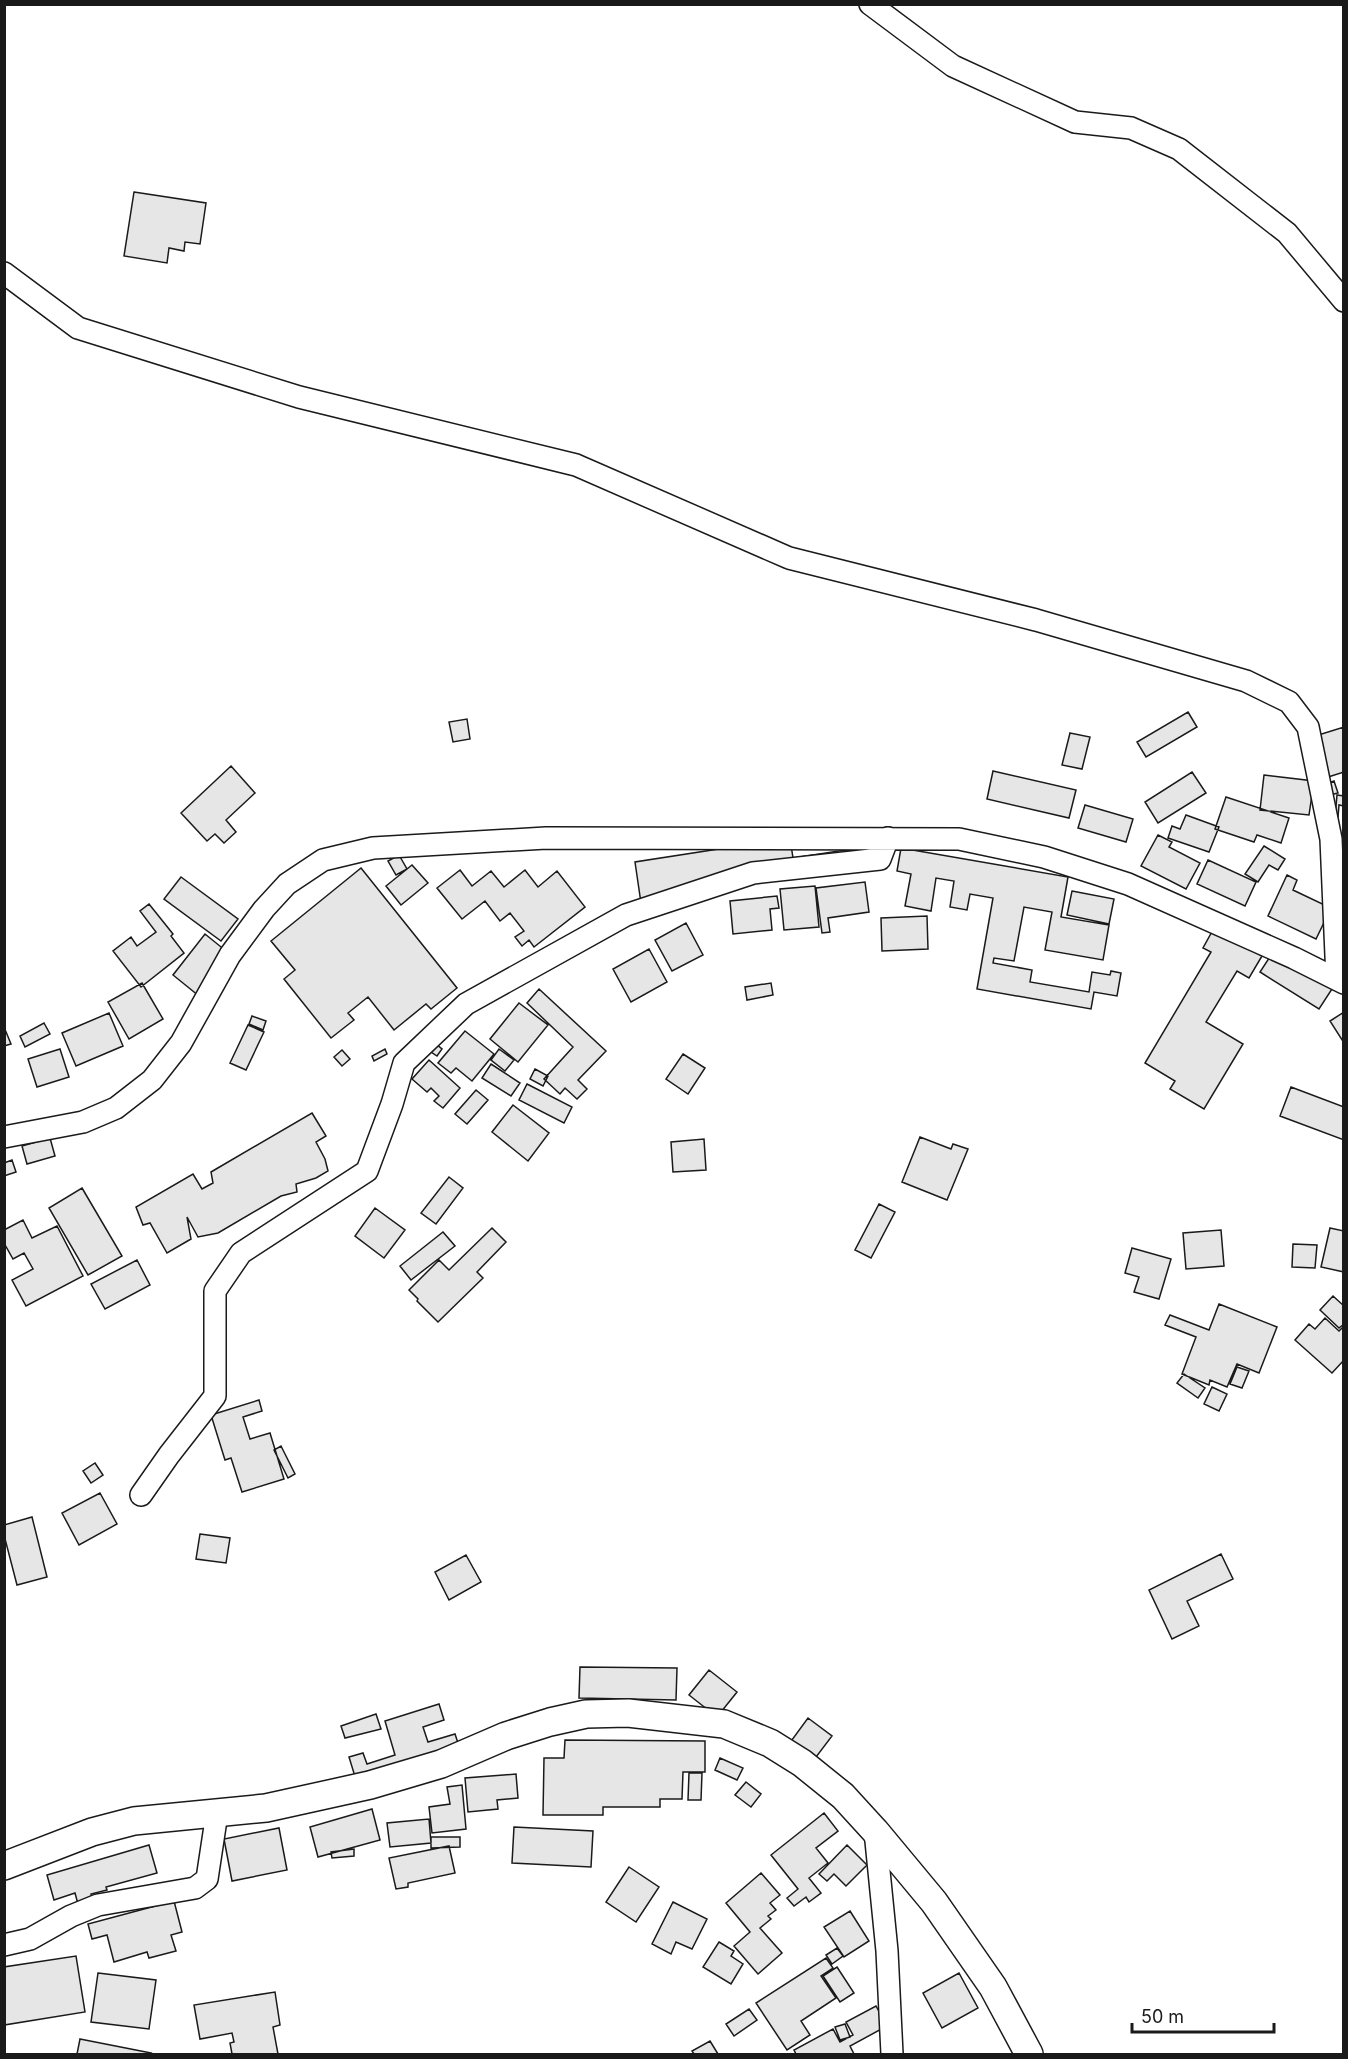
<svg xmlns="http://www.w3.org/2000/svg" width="1348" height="2059" font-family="Inter,sans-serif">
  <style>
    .building { fill: #e6e6e6; stroke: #1a1a1a; stroke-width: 1.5 }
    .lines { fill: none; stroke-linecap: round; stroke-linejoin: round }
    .minor-casing { stroke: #1a1a1a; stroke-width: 24 }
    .major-casing { stroke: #1a1a1a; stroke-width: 30 }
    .minor { stroke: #fff; stroke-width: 21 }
    .major { stroke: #fff; stroke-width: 27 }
  </style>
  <rect width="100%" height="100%" fill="#fff"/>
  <path class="building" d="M134 192 206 203 200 244 185 242 184 251 169 248 167 263 124 256Z
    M1188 712 1197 727 1146 757 1137 742Z
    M467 719 470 739 453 742 449 722Z
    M1344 727V772L1325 778 1312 737Z
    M1070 733 1090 737 1082 769 1062 765Z
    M231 766 255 793 226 820 236 832 224 843 215 834 207 841 181 813Z
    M993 771 1076 790 1069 818 987 799Z
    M1192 772 1206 793 1158 823 1145 802Z
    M1264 775 1314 781 1309 815 1260 810Z
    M1334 781 1338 793 1330 795 1326 784Z
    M1337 795 1344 796V806L1339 805 1338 817H1335Z
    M1226 797 1289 818 1281 843 1257 835 1254 842 1215 829Z
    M1085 805 1133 819 1126 842 1078 828Z
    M1186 815 1219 827 1209 852 1168 838 1172 826 1180 829Z
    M1158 835 1172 842 1169 847 1200 863 1186 889 1141 866Z
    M790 838 793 858 858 848 861 865 695 885 641 903 635 862Z
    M1264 846 1285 859 1278 870 1269 865 1258 882 1245 874Z
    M901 848 1068 877 1061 917 1109 925 1103 960 1045 950 1052 912 1024 907 1014 961 994 958 993 963 1032 970 1030 982 1089 992 1092 972 1110 975 1111 971 1121 973 1117 996 1094 992 1091 1009 977 989 993 898 970 894 967 910 950 907 954 881 936 878 931 911 905 906 911 874 897 871Z
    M399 855 407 869 396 875 388 861Z
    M1208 860 1256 882 1245 906 1197 884Z
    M412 865 428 883 401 905 386 886Z
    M361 868 457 988 431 1009 426 1004 394 1030 368 997 348 1013 354 1020 331 1038 284 979 295 970 271 941Z
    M460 870 472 886 491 871 504 887 525 870 538 887 557 871 585 907 534 947 529 940 522 946 515 937 524 931 510 913 500 921 485 901 462 919 437 888Z
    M1287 875 1297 880 1293 890 1331 908 1316 939 1268 916Z
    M181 877 238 919 221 941 164 899Z
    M865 882 869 912 828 918 830 932 822 933 816 888Z
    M815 886 819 927 784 930 780 889Z
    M1072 891 1114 899 1109 924 1067 915Z
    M777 896 779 908 770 909 772 930 733 934 730 901Z
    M149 904 173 934 171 936 184 953 141 987 113 951 131 937 137 946 156 932 140 911Z
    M927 916 928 949 882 951 881 918Z
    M686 923 703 955 672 971 655 940Z
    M1214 928 1262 956 1249 978 1237 971 1206 1022 1243 1044 1204 1109 1170 1089 1175 1081 1145 1063 1211 952 1203 948Z
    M205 934 231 955 199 996 173 975Z
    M649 949 667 982 631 1002 613 969Z
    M1273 952 1332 989 1319 1009 1260 972Z
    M142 983 163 1019 129 1039 108 1002Z
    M771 983 773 995 747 1000 745 987Z
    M539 989 606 1051 578 1080 587 1089 577 1099 565 1088 560 1094 544 1079 573 1047 527 1003Z
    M519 1003 548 1025 518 1062 490 1039Z
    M1344 1012V1043L1330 1021Z
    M109 1013 123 1046 76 1066 62 1033Z
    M252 1016 266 1021 263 1030 249 1024Z
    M44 1023 50 1034 25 1047 20 1036Z
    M248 1025 264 1032 246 1070 230 1063Z
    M4 1027 11 1044 4 1046Z
    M465 1031 494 1054 472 1081 456 1068 451 1073 438 1063Z
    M431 1040 442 1049 437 1056 425 1048Z
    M60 1049 69 1077 37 1087 28 1059Z
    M385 1049 387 1054 374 1061 372 1056Z
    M499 1049 514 1060 505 1071 491 1060Z
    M342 1050 350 1059 342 1066 334 1057Z
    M683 1054 705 1068 688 1094 666 1079Z
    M429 1060 460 1088 443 1108 434 1101 439 1096 431 1088 427 1092 412 1079Z
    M491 1064 520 1083 511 1096 482 1078Z
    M535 1069 548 1076 543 1086 530 1079Z
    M527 1084 572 1107 564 1123 519 1100Z
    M1291 1087 1344 1107V1140L1280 1116Z
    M476 1090 488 1100 467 1124 455 1114Z
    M513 1105 549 1133 528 1161 492 1132Z
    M312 1113 326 1136 316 1142 325 1159 328 1171 316 1178 296 1184 297 1192 281 1196 218 1233 198 1237 187 1217 191 1239 167 1253 150 1223 143 1225 136 1207 193 1174 202 1189 213 1183 211 1172Z
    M920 1137 951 1149 953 1144 968 1149 947 1200 902 1182Z
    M50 1138 55 1156 27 1164 22 1146Z
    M704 1139 706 1170 673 1172 671 1142Z
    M12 1160 16 1172 4 1176V1163Z
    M449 1177 463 1188 436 1224 421 1213Z
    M82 1188 122 1256 88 1275 49 1208Z
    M879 1204 895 1212 871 1258 855 1250Z
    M375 1208 405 1230 384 1258 355 1236Z
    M23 1220 32 1238 57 1226 83 1276 26 1306 12 1280 33 1269 24 1253 13 1259 4 1243V1230Z
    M492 1228 506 1242 477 1272 483 1278 438 1322 417 1301 418 1299 409 1290 439 1260 449 1270Z
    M1330 1228 1344 1231V1272L1321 1267Z
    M1221 1230 1224 1266 1186 1269 1183 1233Z
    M443 1232 455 1246 411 1280 400 1266Z
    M1293 1244 1317 1245 1315 1268 1292 1267Z
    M1132 1248 1171 1259 1159 1299 1134 1292 1139 1277 1125 1273Z
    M137 1260 150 1285 105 1309 91 1284Z
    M1333 1296 1344 1306V1324L1339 1328 1320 1310Z
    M1219 1304 1277 1327 1259 1373 1237 1364 1227 1387 1210 1380 1209 1385 1182 1374 1196 1337 1165 1325 1170 1315 1209 1330Z
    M1325 1318 1339 1331 1344 1326V1360L1332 1373 1295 1340 1309 1324 1315 1329Z
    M1237 1367 1249 1371 1242 1388 1230 1384Z
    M1184 1374 1205 1388 1198 1398 1177 1383Z
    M1212 1387 1227 1394 1219 1411 1204 1404Z
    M259 1400 262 1411 243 1417 250 1439 270 1433 284 1479 242 1492 231 1458 225 1460 211 1415Z
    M281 1446 295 1474 288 1478 274 1450Z
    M95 1463 103 1475 91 1483 83 1471Z
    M100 1493 117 1524 79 1545 62 1513Z
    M32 1517 47 1577 17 1585 4 1535V1525Z
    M200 1534 230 1538 226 1563 196 1559Z
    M1221 1554 1233 1579 1187 1601 1199 1626 1172 1639 1149 1590Z
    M466 1555 481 1582 449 1600 435 1572Z
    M580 1667 677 1668 676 1700 579 1698Z
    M709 1670 737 1692 717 1717 689 1695Z
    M439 1704 444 1720 423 1727 428 1742 455 1734 460 1749 357 1783 349 1757 363 1753 367 1764 395 1755 385 1721Z
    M376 1714 381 1729 345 1738 341 1726Z
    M808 1718 832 1736 810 1765 786 1748Z
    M565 1740 705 1741V1772H683L682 1799H660V1807H603V1815H543L544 1758H564Z
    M720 1758 743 1768 737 1780 715 1770Z
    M689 1773H702L701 1800H688Z
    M516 1774 518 1798 497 1800 498 1809 468 1812 465 1778Z
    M746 1782 761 1794 751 1807 735 1795Z
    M462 1785 466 1829 432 1833 429 1807 450 1804 447 1787Z
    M372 1809 380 1840 318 1857 310 1827Z
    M824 1813 838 1831 816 1848 828 1863 809 1878 821 1893 809 1902 806 1897 794 1906 787 1898 798 1889 771 1855Z
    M429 1819 431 1843 390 1847 387 1823Z
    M514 1827 593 1831 591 1867 512 1863Z
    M279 1828 287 1870 232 1881 224 1839Z
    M431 1837H460V1847L431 1848Z
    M149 1845 157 1873 106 1887 107 1890 91 1894 92 1900 78 1904 75 1893 54 1900 47 1875Z
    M847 1845 867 1865 846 1886 834 1874 827 1881 819 1874Z
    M449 1846 455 1873 408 1883V1887L396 1889 389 1858Z
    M354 1849V1856L332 1858 331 1852Z
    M629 1867 659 1887 636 1922 606 1902Z
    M761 1873 780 1895 770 1903 776 1910 768 1916 771 1919 760 1928 782 1953 758 1974 734 1946 750 1932 726 1903Z
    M174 1901 182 1932 171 1935 176 1951 149 1958 147 1952 114 1962 107 1935 92 1939 88 1924Z
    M673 1902 707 1919 692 1949 676 1942 671 1954 652 1944Z
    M850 1911 869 1941 844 1957 824 1927Z
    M719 1942 734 1951 731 1956 743 1964 731 1984 703 1967Z
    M837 1948 843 1956 832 1964 826 1955Z
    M76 1956 85 2012 4 2025V1967Z
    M826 1958 833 1968 821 1976 836 1998 801 2021 810 2035 787 2050 756 2003Z
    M837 1967 854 1993 840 2002 823 1976Z
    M98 1973 156 1980 149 2029 91 2022Z
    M959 1973 978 2008 942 2028 923 1993Z
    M275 1992 280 2025 273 2027 278 2054H232L230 2043 234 2042 232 2033 200 2039 194 2005Z
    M876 2006 887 2026 850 2046 854 2054H796L794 2050 833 2029 840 2042 853 2035 846 2022Z
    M749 2009 757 2020 734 2036 726 2024Z
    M845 2024 850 2037 840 2040 835 2027Z
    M80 2039 151 2053 150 2054H77Z
    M710 2041 718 2054H694L692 2051Z"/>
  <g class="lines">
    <g class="minor-casing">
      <path id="minor" d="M870 4 953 66 1075 122 1131 128 1179 149 1287 233 1344 301
        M4 273 78 328 299 397 576 465 789 558 1036 620 1246 681 1289 702 1308 727 1331 839 1337 979
        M4 1137 83 1122 116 1108 152 1080 181 1043 230 955 264 909 287 884 323 860 373 848 546 838 959 839 1044 857 1128 884 1294 958 1344 983
        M141 1495 169 1455 215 1396V1291L241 1253 367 1171 392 1104 404 1063 466 1004 626 915 753 873 880 859 888 838
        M875 1831 887 1951 892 2054
        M4 1945 30 1939 71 1916 98 1905 195 1888 207 1879 217 1813"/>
    </g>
    <g class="major-casing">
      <path id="major" d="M4 1866 92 1832 134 1821 266 1808 370 1785 441 1764 506 1736 550 1722 586 1714 628 1713 724 1724 770 1743 802 1763 843 1796 875 1831 934 1902 993 1987 1029 2054"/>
    </g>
    <use href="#minor" class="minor"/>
    <use href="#major" class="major"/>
  </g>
  <rect width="1348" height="2059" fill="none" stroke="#1a1a1a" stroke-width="12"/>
  <path d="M1132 2023v9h142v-9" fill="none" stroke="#1a1a1a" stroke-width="3"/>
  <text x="1141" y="2023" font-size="18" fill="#1a1a1a" stroke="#ffffff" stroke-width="4.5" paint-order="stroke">50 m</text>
</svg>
